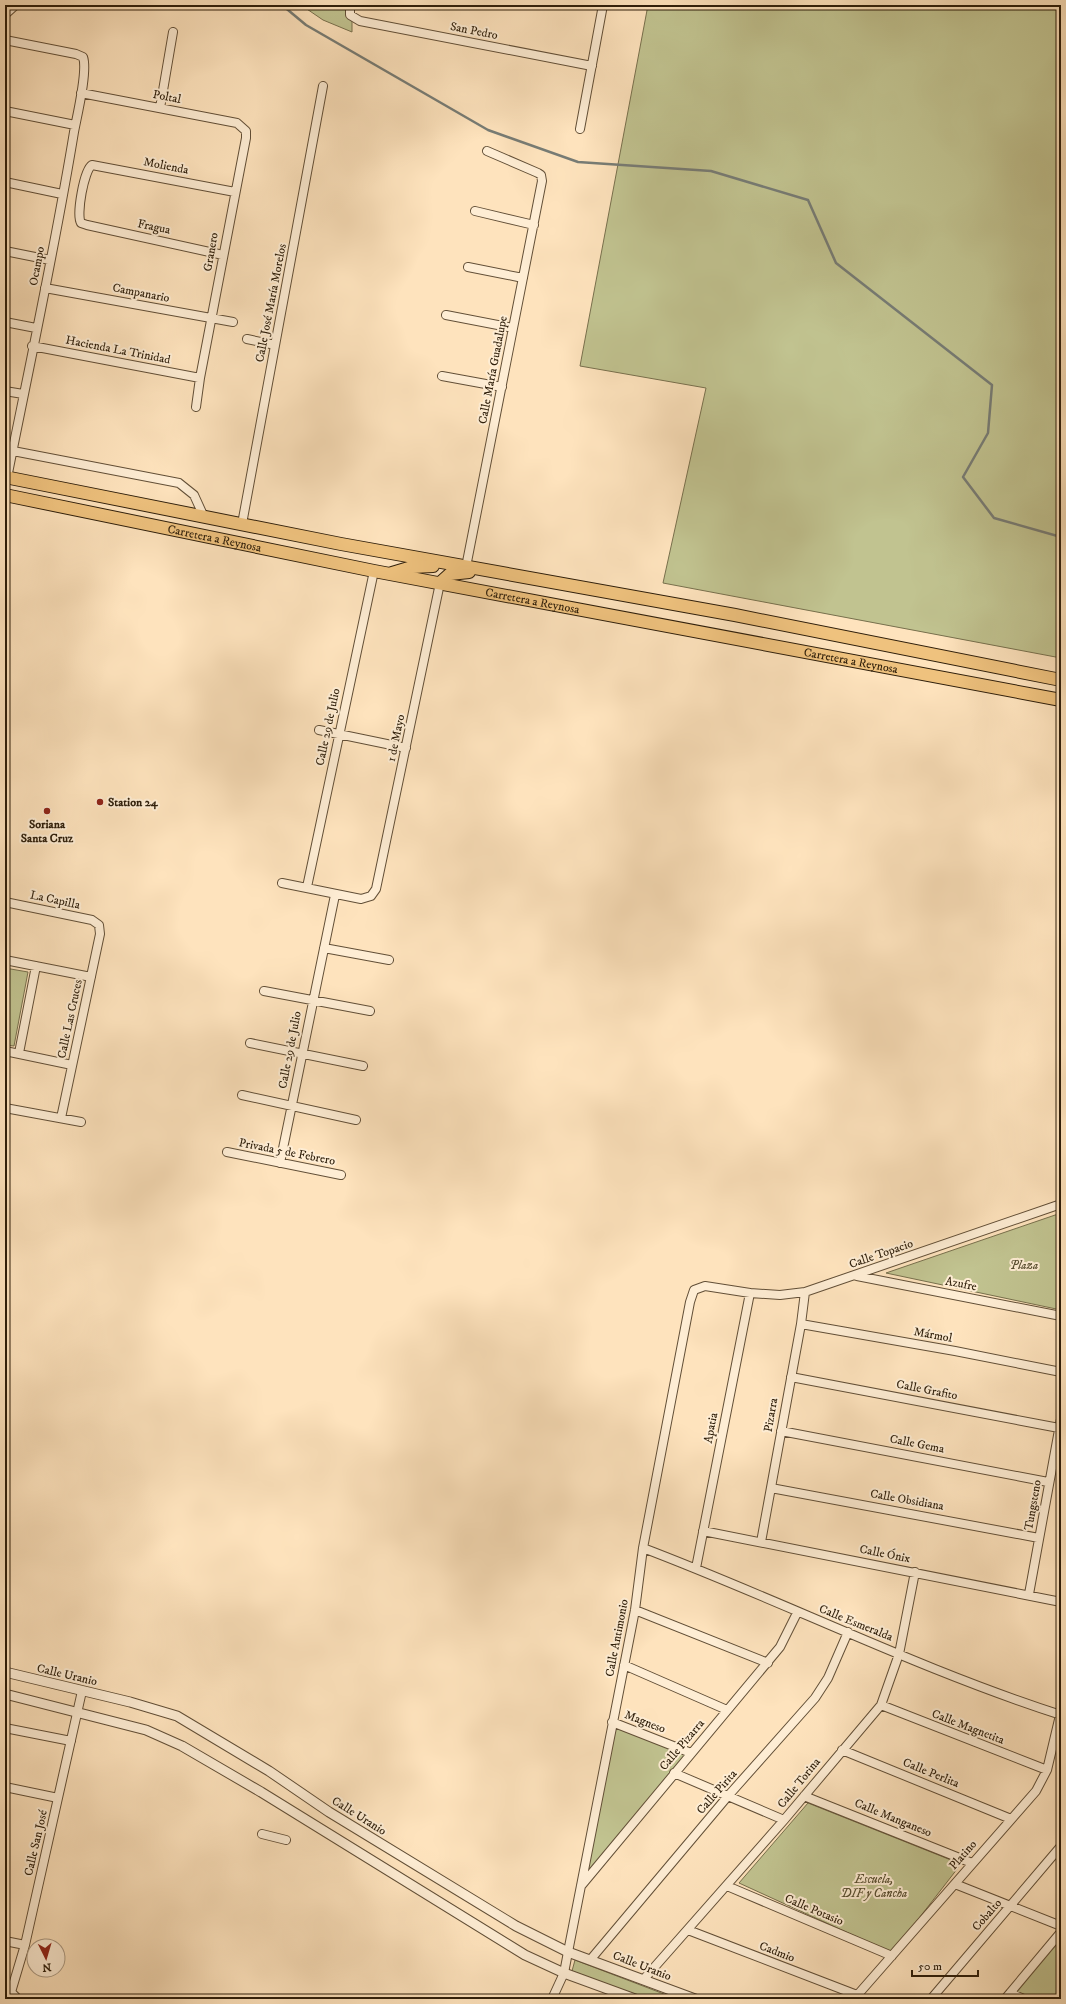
<svg xmlns="http://www.w3.org/2000/svg" width="1066" height="2004" font-family="'IM FELL DW Pica',serif">
  <style>
    .green { fill: #c1c390; stroke: #78704d }
    .lines { fill: none; stroke-linecap: round; stroke-linejoin: round }
    .stream { stroke: #777c75; stroke-width: 2.5 }
    .minor-casing { stroke: #624f37; stroke-width: 10 }
    .tertiary-casing { stroke: #624f37; stroke-width: 11 }
    .primary-casing { stroke: #2e1e0a; stroke-width: 14 }
    .minor { stroke: #feedd4; stroke-width: 8 }
    .tertiary { stroke: #feedd4; stroke-width: 9 }
    .primary { stroke: #efc27e; stroke-width: 12 }
    .poi-dot { fill: #8f2418; stroke: #feedd4; stroke-width: 1.5 }
    .labels { text-anchor: middle; dominant-baseline: central; stroke-width: 4; stroke-linejoin: round; paint-order: stroke }
    .street-label { font-size: 12px; fill: #2e1e0a; stroke: #feedd4 }
    .poi-label { font-size: 12px; font-weight: bold; fill: #2e1e0a; stroke: #feedd4; text-anchor: start }
    .park-label { font-size: 12px; font-style: italic; fill: #5a5032; stroke: #feedd4 }
  </style>
  <rect width="100%" height="100%" fill="#fee3bd"/>
  <filter id="stains"><feTurbulence type="fractalNoise" baseFrequency=".005" numOctaves="4"/><feColorMatrix values="0 0 0 0 .2 0 0 0 0 .09 0 0 0 0 .02 0 0 0 .5 -.17"/></filter>
  <radialGradient id="worn" r=".72"><stop offset=".6" stop-color="#630" stop-opacity="0"/><stop offset="1" stop-color="#630" stop-opacity=".3"/></radialGradient>
  <path class="green" d="M301 5H350L352 18V32L323 20Z
    M648 5H1061V658L663 583 706 388 580 366Z
    M5 968 28 972 14 1046 5 1045Z
    M1061 1213V1310L886 1273Z
    M612 1722 691 1753 579 1888Z
    M808 1803 961 1864 892 1953 739 1883Z
    M1061 1932V1999H1024L1010 1993Z
    M575 1960 677 1999H647L572 1971Z"/>
  <g class="lines">
    <path class="stream" d="M282 5 306 25 488 130 578 162 711 171 808 200 836 263 992 385 988 433 963 477 994 518 1061 537"/>
    <g class="minor-casing">
      <path id="minor" d="M350 5V15L360 21 592 66
        M5 40 76 54 83 57C88 71 77 116 74 132 55 248 30 363 7 478
        M81 93 237 123 246 131V138L200 378 196 407
        M160 108 173 32
        M5 111 75 125
        M580 129 603 5
        M5 182 62 194
        M475 211 534 225
        M5 251 50 260
        M223 255 87 225 81 223C76 215 84 170 92 165L235 192
        M468 267 523 278
        M45 288 233 322
        M446 315 513 328
        M5 322 36 328
        M247 339 275 345
        M32 346 200 378
        M442 376 502 387
        M5 391 23 394
        M13 451 179 483 194 495 204 517
        M242 524 323 86
        M466 567 542 181 541 175 538 173 487 151
        M319 730 406 748
        M282 883 361 899 371 896 376 889 440 583
        M307 887 374 571
        M5 902 92 920 99 925 100 934 61 1118
        M324 948 389 960
        M5 960 91 977
        M264 991 370 1011
        M250 1043 363 1066
        M5 1051 72 1065
        M19 1053 36 966
        M242 1095 356 1120
        M5 1108 81 1122
        M227 1152 341 1175
        M280 1163 335 895
        M857 1276 1061 1316
        M801 1324 955 1351 1061 1372
        M791 1377 1059 1428
        M781 1431 1048 1482
        M771 1488 1039 1538
        M703 1531 1061 1602
        M761 1542 801 1324 805 1292
        M643 1548C783 1601 918 1669 1061 1715
        M696 1568 750 1293
        M1029 1594 1061 1419
        M635 1610 768 1663
        M624 1665 727 1710
        M881 1705 1047 1770
        M612 1722 691 1753
        M5 1728 71 1741
        M842 1750 1011 1819
        M674 1773 784 1820
        M5 1787 58 1798
        M804 1796 972 1863
        M262 1834 286 1840
        M955 1884 1061 1926
        M581 1886 780 1647 797 1613
        M727 1886 892 1956
        M688 1930 857 1995
        M5 1941 25 1945
        M591 1959 728 1796 815 1698 828 1678 848 1632
        M644 1979 784 1820 881 1705 899 1654 915 1572
        M11 1992 18 1999
        M1010 1993 1024 1999
        M5 1997 11 1992 25 1945 82 1691
        M552 1999 564 1973 568 1952 635 1610 643 1548 690 1302 694 1290 705 1286 750 1293 780 1295 805 1292 1061 1204
        M854 1999 1036 1791 1047 1770 1061 1711
        M931 1999 1061 1846
        M1005 1999 1061 1932"/>
    </g>
    <g class="tertiary-casing">
      <path id="tertiary" d="M5 14 15 5
        M5 1672 130 1702 177 1716 269 1771 329 1812 516 1926 568 1952 695 1999
        M5 1694 146 1730 182 1746 261 1792 525 1955 564 1973 635 1999"/>
    </g>
    <g class="primary-casing">
      <g id="primary">
        <path d="M5 477 341 544 735 615 1061 680"/>
        <path id="s1" d="M5 495 374 571 1061 700"/>
        <path d="M392 573 412 567 433 566"/>
        <path d="M440 583 450 574 469 572"/>
      </g>
    </g>
    <use href="#minor" class="minor"/>
    <use href="#tertiary" class="tertiary"/>
    <use href="#primary" class="primary"/>
  </g>
  <g class="poi-dot">
    <circle cx="100" cy="802" r="4"/>
    <circle cx="47" cy="811" r="4"/>
  </g>
  <g class="labels">
    <g class="street-label">
      <text transform="translate(474 31) rotate(11)">San Pedro</text>
      <text transform="translate(167 97) rotate(11)">Poltal</text>
      <text transform="translate(166 166) rotate(11)">Molienda</text>
      <text transform="translate(154 227) rotate(12)">Fragua</text>
      <text transform="translate(211 252) rotate(-80)">Granero</text>
      <text transform="translate(37 266) rotate(-79)">Ocampo</text>
      <text transform="translate(141 293) rotate(11)">Campanario</text>
      <text transform="translate(271 303) rotate(-79)">Calle José María Morelos</text>
      <text transform="translate(118 350) rotate(11)">Hacienda La Trinidad</text>
      <text transform="translate(493 370) rotate(-79)">Calle María Guadalupe</text>
      <text stroke="none"><textPath href="#s1" startOffset="214">Carretera a Reynosa</textPath></text>
      <text stroke="none"><textPath href="#s1" startOffset="538">Carretera a Reynosa</textPath></text>
      <text stroke="none"><textPath href="#s1" startOffset="862">Carretera a Reynosa</textPath></text>
      <text transform="translate(328 727) rotate(-78)">Calle 29 de Julio</text>
      <text transform="translate(396 738) rotate(-78)">1 de Mayo</text>
      <text transform="translate(55 900) rotate(12)">La Capilla</text>
      <text transform="translate(70 1019) rotate(-78)">Calle Las Cruces</text>
      <text transform="translate(290 1050) rotate(-79)">Calle 29 de Julio</text>
      <text transform="translate(287 1152) rotate(11)">Privada 5 de Febrero</text>
      <text transform="translate(881 1254) rotate(-19)">Calle Topacio</text>
      <text transform="translate(961 1284) rotate(11)">Azufre</text>
      <text transform="translate(933 1335) rotate(10)">Mármol</text>
      <text transform="translate(927 1390) rotate(11)">Calle Grafito</text>
      <text transform="translate(771 1415) rotate(-80)">Pizarra</text>
      <text transform="translate(711 1428) rotate(-79)">Apatia</text>
      <text transform="translate(917 1444) rotate(11)">Calle Gema</text>
      <text transform="translate(907 1500) rotate(10)">Calle Obsidiana</text>
      <text transform="translate(1033 1505) rotate(-80)">Tungsteno</text>
      <text transform="translate(885 1554) rotate(11)">Calle Ónix</text>
      <text transform="translate(856 1623) rotate(22)">Calle Esmeralda</text>
      <text transform="translate(617 1638) rotate(-79)">Calle Antimonio</text>
      <text transform="translate(67 1675) rotate(13)">Calle Uranio</text>
      <text transform="translate(645 1722) rotate(21)">Magneso</text>
      <text transform="translate(968 1727) rotate(21)">Calle Magnetita</text>
      <text transform="translate(682 1745) rotate(-50)">Calle Pizarra</text>
      <text transform="translate(931 1773) rotate(22)">Calle Perlita</text>
      <text transform="translate(799 1783) rotate(-51)">Calle Torina</text>
      <text transform="translate(717 1792) rotate(-49)">Calle Pirita</text>
      <text transform="translate(359 1816) rotate(32)">Calle Uranio</text>
      <text transform="translate(893 1818) rotate(22)">Calle Manganeso</text>
      <text transform="translate(36 1843) rotate(-77)">Calle San José</text>
      <text transform="translate(963 1855) rotate(-49)">Platino</text>
      <text transform="translate(814 1910) rotate(23)">Calle Potasio</text>
      <text transform="translate(987 1915) rotate(-49)">Cobalto</text>
      <text transform="translate(777 1952) rotate(21)">Cadmio</text>
      <text transform="translate(642 1966) rotate(21)">Calle Uranio</text>
    </g>
    <g class="poi-label">
      <text x="108" y="802">Station 24</text>
      <text x="47" y="824" text-anchor="middle">Soriana<tspan x="47" dy="14">Santa Cruz</tspan></text>
    </g>
    <g class="park-label">
      <text x="1024" y="1265">Plaza</text>
      <text x="874" y="1879">Escuela,<tspan x="874" dy="14">DIF y Cancha</tspan></text>
    </g>
  </g>
  <rect width="1066" height="2004" fill="none" stroke="#fee3bd" stroke-width="20"/>
  <rect x="6" y="6" width="1054" height="1992" fill="none" stroke="#2e1e0a" stroke-width="2"/>
  <rect x="10" y="10" width="1046" height="1984" fill="none" stroke="#2e1e0a"/>
  <g transform="translate(46 1958) rotate(175)"><circle r="19" fill="#feedd4" stroke="#ab9a83"/>
  <path d="M0-3L7 15L0 10L-7 15Z" fill="#8f2418"/>
  <text y="-6" font-size="11" font-weight="bold" text-anchor="middle" fill="#2e1e0a">N</text>
  </g>
  <path d="M912 1970v6h66v-6" fill="none" stroke="#2e1e0a" stroke-width="2"/>
  <text x="918" y="1970" font-size="12" fill="#2e1e0a" stroke="#feedd4" stroke-width="3" paint-order="stroke">50 m</text>
  <rect width="100%" height="100%" filter="url(#stains)"/>
  <rect width="100%" height="100%" fill="url(#worn)"/>
</svg>
